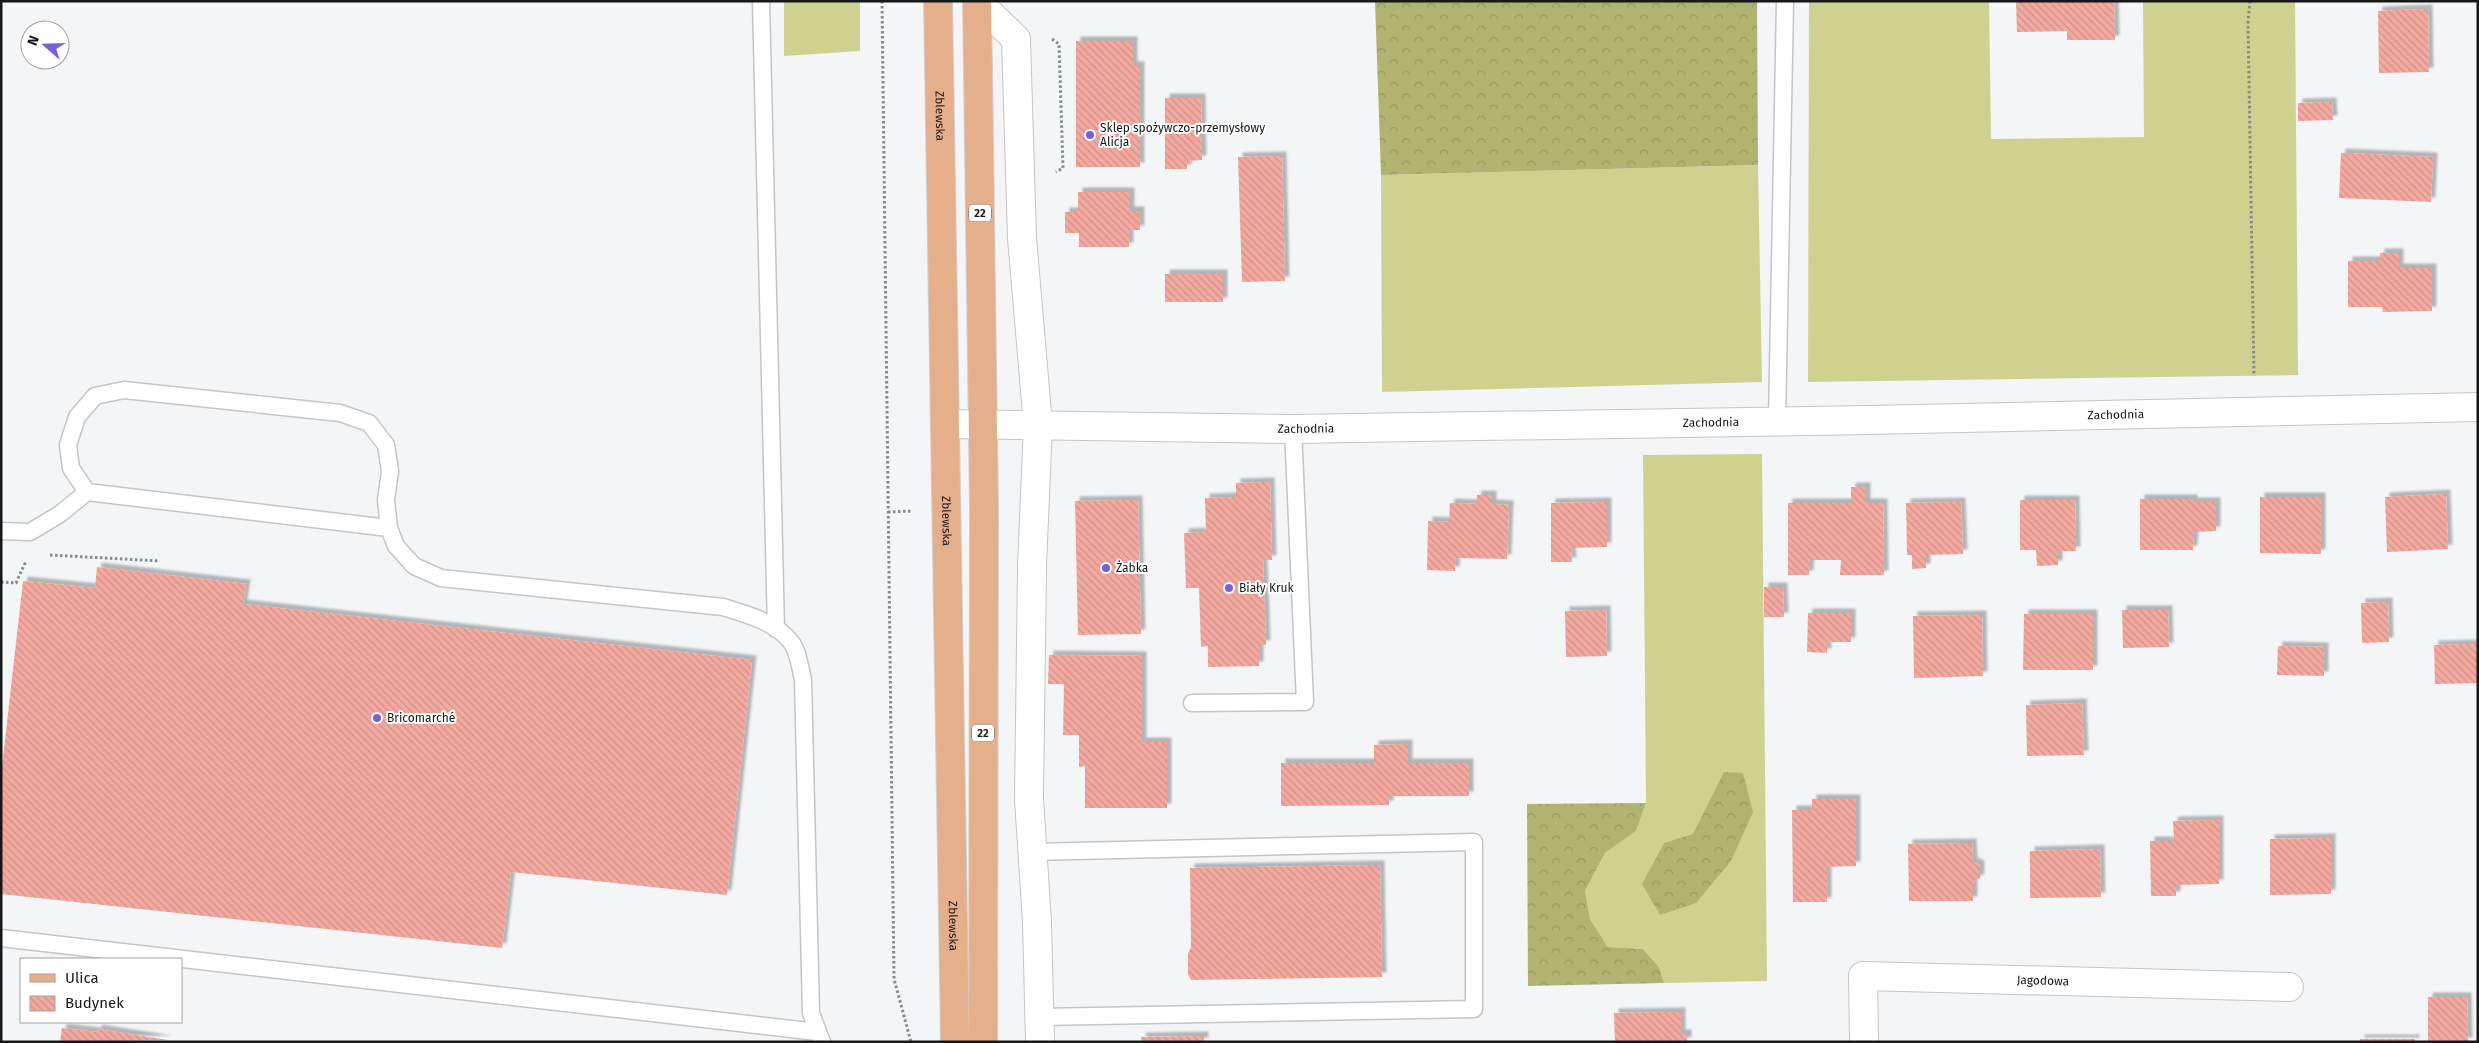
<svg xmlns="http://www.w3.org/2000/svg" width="2479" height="1043" font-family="'Fira Sans',sans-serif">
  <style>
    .grass { fill: #cfd28f }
    .forest { fill: url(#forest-crowns) }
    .building { fill: url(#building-back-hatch); filter: url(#shadow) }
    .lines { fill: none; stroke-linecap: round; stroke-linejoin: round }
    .lane-casing { stroke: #c3c5c7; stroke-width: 19 }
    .street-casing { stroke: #c3c5c7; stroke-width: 30 }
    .primary-casing { stroke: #d0d1d1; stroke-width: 30 }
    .path { stroke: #87898a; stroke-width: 3; stroke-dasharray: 2.5 2.5; stroke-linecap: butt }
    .lane { stroke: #fff; stroke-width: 16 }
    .street { stroke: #fff; stroke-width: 28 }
    .primary { stroke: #e6af8c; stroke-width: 28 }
    .poi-dot { fill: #7760db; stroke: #fff; stroke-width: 2 }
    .labels { text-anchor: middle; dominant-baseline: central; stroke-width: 4; stroke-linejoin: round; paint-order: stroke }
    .shield { fill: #fff; stroke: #5c5d5d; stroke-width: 1 }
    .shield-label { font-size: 11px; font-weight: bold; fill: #161718 }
    .street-label { font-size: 12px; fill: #161718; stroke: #fff }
    .poi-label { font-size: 12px; fill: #161718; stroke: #fff; text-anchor: start }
  </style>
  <defs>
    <pattern id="forest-crowns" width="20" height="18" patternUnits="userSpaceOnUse" patternTransform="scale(1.25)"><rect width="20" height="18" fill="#b1b470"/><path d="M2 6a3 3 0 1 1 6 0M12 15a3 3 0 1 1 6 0" fill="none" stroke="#989a60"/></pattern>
    <pattern id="building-back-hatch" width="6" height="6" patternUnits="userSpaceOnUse" patternTransform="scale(1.25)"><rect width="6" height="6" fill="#f4a9a0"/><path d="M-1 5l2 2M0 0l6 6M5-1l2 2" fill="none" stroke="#d09189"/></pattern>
    <filter id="shadow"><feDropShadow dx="4.5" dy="-4.5" stdDeviation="1" flood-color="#0004"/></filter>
  </defs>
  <rect width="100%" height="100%" fill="#f3f5f7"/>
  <path class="grass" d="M784 1H860V51L784 56Z
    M1809 1H1989L1991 139 2144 137 2143 1H2295L2298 375 1808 382Z
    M1758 165 1762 382 1382 392 1381 175Z
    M1762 454 1767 981 1664 983 1659 967 1643 949 1608 947 1590 919 1585 891 1605 853 1636 831 1646 803 1643 455Z"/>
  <path class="forest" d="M1375 1H1757L1758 165 1381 175Z
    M1724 772 1743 773 1753 812 1731 861 1696 903 1660 915 1642 884 1664 843 1693 834Z
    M1646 803 1636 831 1605 853 1585 891 1590 919 1608 947 1643 949 1659 967 1664 983 1528 986 1527 804Z"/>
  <path class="building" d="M2016 1H2114L2115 40H2067V31L2017 32Z
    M2428 9 2429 72 2379 73 2378 11Z
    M1076 41H1133V66H1140V167H1076Z
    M1165 98H1201L1202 160 1187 161V169H1165Z
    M2332 102 2333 120 2298 121V103Z
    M2341 153 2433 157 2431 202 2339 198Z
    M1282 156 1285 281 1242 282 1238 157Z
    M1078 192H1130V211H1140V230H1129V247H1079V233H1065V212H1078Z
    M2380 253H2399V268H2432V311L2383 312 2382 307H2348V261H2380Z
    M1165 274H1223V302H1165Z
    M1270 482 1272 560H1263L1266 645H1259V666L1208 667V646L1201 647 1199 588H1186L1184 533 1206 532 1205 498 1236 497V483Z
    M1851 487H1866V503H1883L1884 575H1840L1841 560H1810L1809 575H1788V503H1851Z
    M2446 494 2448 549 2387 552 2385 497Z
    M1477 495H1492V504L1509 505 1507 559 1456 558 1455 571 1427 570 1428 521 1449 522 1450 503 1476 504Z
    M2260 497H2321V554L2260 553Z
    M2140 499H2193V502H2216V531L2194 532 2193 550H2140Z
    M1138 500 1141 634 1078 635 1075 501Z
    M2020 500H2075L2076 551H2058V565L2037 566 2036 550H2020Z
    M1607 502V547L1571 548 1572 562H1551V503Z
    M1961 502 1963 554 1926 555V568L1912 569V555H1907L1906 503Z
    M97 567 246 584 243 604 752 660 727 895 511 872 502 948 1 894V776L23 581 95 588Z
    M1764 587H1783L1784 617H1764Z
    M2388 602 2389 642 2362 643 2361 603Z
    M1606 610 1607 656 1566 657 1565 611Z
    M2122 610H2168L2169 647 2123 648Z
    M1808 613H1851V642H1827V653L1807 652Z
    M2024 614H2093V670H2023Z
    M1982 615 1983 676 1914 678 1913 616Z
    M2478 644V683L2435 684 2434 645Z
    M2278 646 2324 647V676L2277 675Z
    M1049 655 1142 656V742H1167V808H1085V766L1079 767V735H1063L1064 684H1048Z
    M2082 703 2084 755 2027 756 2026 705Z
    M1408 744V763H1469V796H1389V805L1281 806V763H1374V745Z
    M1812 799H1856V866L1827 867V902H1793L1792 810H1812Z
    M2219 820V884L2176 885V896H2151L2150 841H2174L2173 821Z
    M2331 838V894L2270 895V839Z
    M1972 843 1973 862 1980 865V878L1973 882V901H1909L1908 844Z
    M2100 849 2101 897 2030 898V851Z
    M1380 865 1382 977 1191 980 1188 974V954L1191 947 1190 868Z
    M2428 997H2467L2468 1042H2428Z
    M1681 1012V1034H1687V1042H1615L1614 1013Z
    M62 1028 97 1032V1029L168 1040 60 1042Z
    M1204 1036V1042H1142L1141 1037Z
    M2360 1039H2415V1042H2360Z"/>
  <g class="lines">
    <g class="lane-casing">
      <path id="lane" d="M761 1 776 629
        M1777 422 1785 1
        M389 528 87 492 71 468 68 445 77 417 95 396 124 390 340 413 369 423 386 445 390 471 386 500 389 528 396 546 414 566 441 578 723 607C746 614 776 622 791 642 798 650 800 668 803 679L811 1013 822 1042
        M1 531 30 532 60 514 87 492
        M1192 703 1305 702 1293 429
        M1031 852 1474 842V1009L1040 1017
        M1 938 817 1032"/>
    </g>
    <g class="street-casing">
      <g id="street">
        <path d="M977 1 1016 39 1022 238 1038 425 1032 566 1029 799 1037 922 1040 1042"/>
        <path id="s1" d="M945 424 1293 429 1868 420 2478 407"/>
        <path id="s2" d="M1864 1042 1863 976 2289 987"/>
      </g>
    </g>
    <g class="primary-casing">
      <g id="primary">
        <path id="s3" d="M938 1 955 1042"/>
        <path d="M977 1 984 509 983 1042"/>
      </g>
    </g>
    <path class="path" d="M882 1 894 979 911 1042
      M2250 1 2248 22 2254 376
      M1052 39 1059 44 1063 168 1056 172
      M888 512 912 511
      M50 555 160 561
      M1 582 16 583 26 561"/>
    <use href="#lane" class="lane"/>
    <use href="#street" class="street"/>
    <use href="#primary" class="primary"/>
  </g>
  <g class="poi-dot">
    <circle cx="1090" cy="135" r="5"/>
    <circle cx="1106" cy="568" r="5"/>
    <circle cx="1229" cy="588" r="5"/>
    <circle cx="377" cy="718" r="5"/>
  </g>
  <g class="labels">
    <g class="shield">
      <rect x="969" y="204.5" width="22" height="17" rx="4"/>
      <rect x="972" y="724.5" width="22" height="17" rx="4"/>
    </g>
    <g class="shield-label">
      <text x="980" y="213">22</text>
      <text x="983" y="733">22</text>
    </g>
    <g class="street-label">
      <text stroke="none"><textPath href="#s3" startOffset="115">Zblewska</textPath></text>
      <text stroke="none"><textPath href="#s1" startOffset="1171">Zachodnia</textPath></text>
      <text stroke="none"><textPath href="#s1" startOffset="766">Zachodnia</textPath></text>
      <text stroke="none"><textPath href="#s1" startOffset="361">Zachodnia</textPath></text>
      <text stroke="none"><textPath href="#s3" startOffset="520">Zblewska</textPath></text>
      <text stroke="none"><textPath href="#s3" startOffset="925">Zblewska</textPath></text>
      <text stroke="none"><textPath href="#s2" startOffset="246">Jagodowa</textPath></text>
    </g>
    <g class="poi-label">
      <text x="1100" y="128">Sklep spożywczo-przemysłowy<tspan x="1100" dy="14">Alicja</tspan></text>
      <text x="1116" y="568">Żabka</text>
      <text x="1239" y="588">Biały Kruk</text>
      <text x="387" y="718">Bricomarché</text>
    </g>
  </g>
  <rect width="2479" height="1043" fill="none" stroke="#161718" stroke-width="5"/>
  <rect x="20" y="958" width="162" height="65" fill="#ffffff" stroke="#a2a2a3"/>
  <rect x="30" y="974" width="25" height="8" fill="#e6af8c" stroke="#a2a2a3"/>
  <text x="65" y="983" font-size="15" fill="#161718">Ulica</text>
  <rect x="30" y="996" width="25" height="15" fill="url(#building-back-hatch)" stroke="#a2a2a3"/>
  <text x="65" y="1008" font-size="15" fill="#161718">Budynek</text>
  <g transform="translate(45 45) rotate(290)"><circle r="24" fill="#ffffff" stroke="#a2a2a3"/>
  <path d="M0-4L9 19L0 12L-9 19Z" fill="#7760db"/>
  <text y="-8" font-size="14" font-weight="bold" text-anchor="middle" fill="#161718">N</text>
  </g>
</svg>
